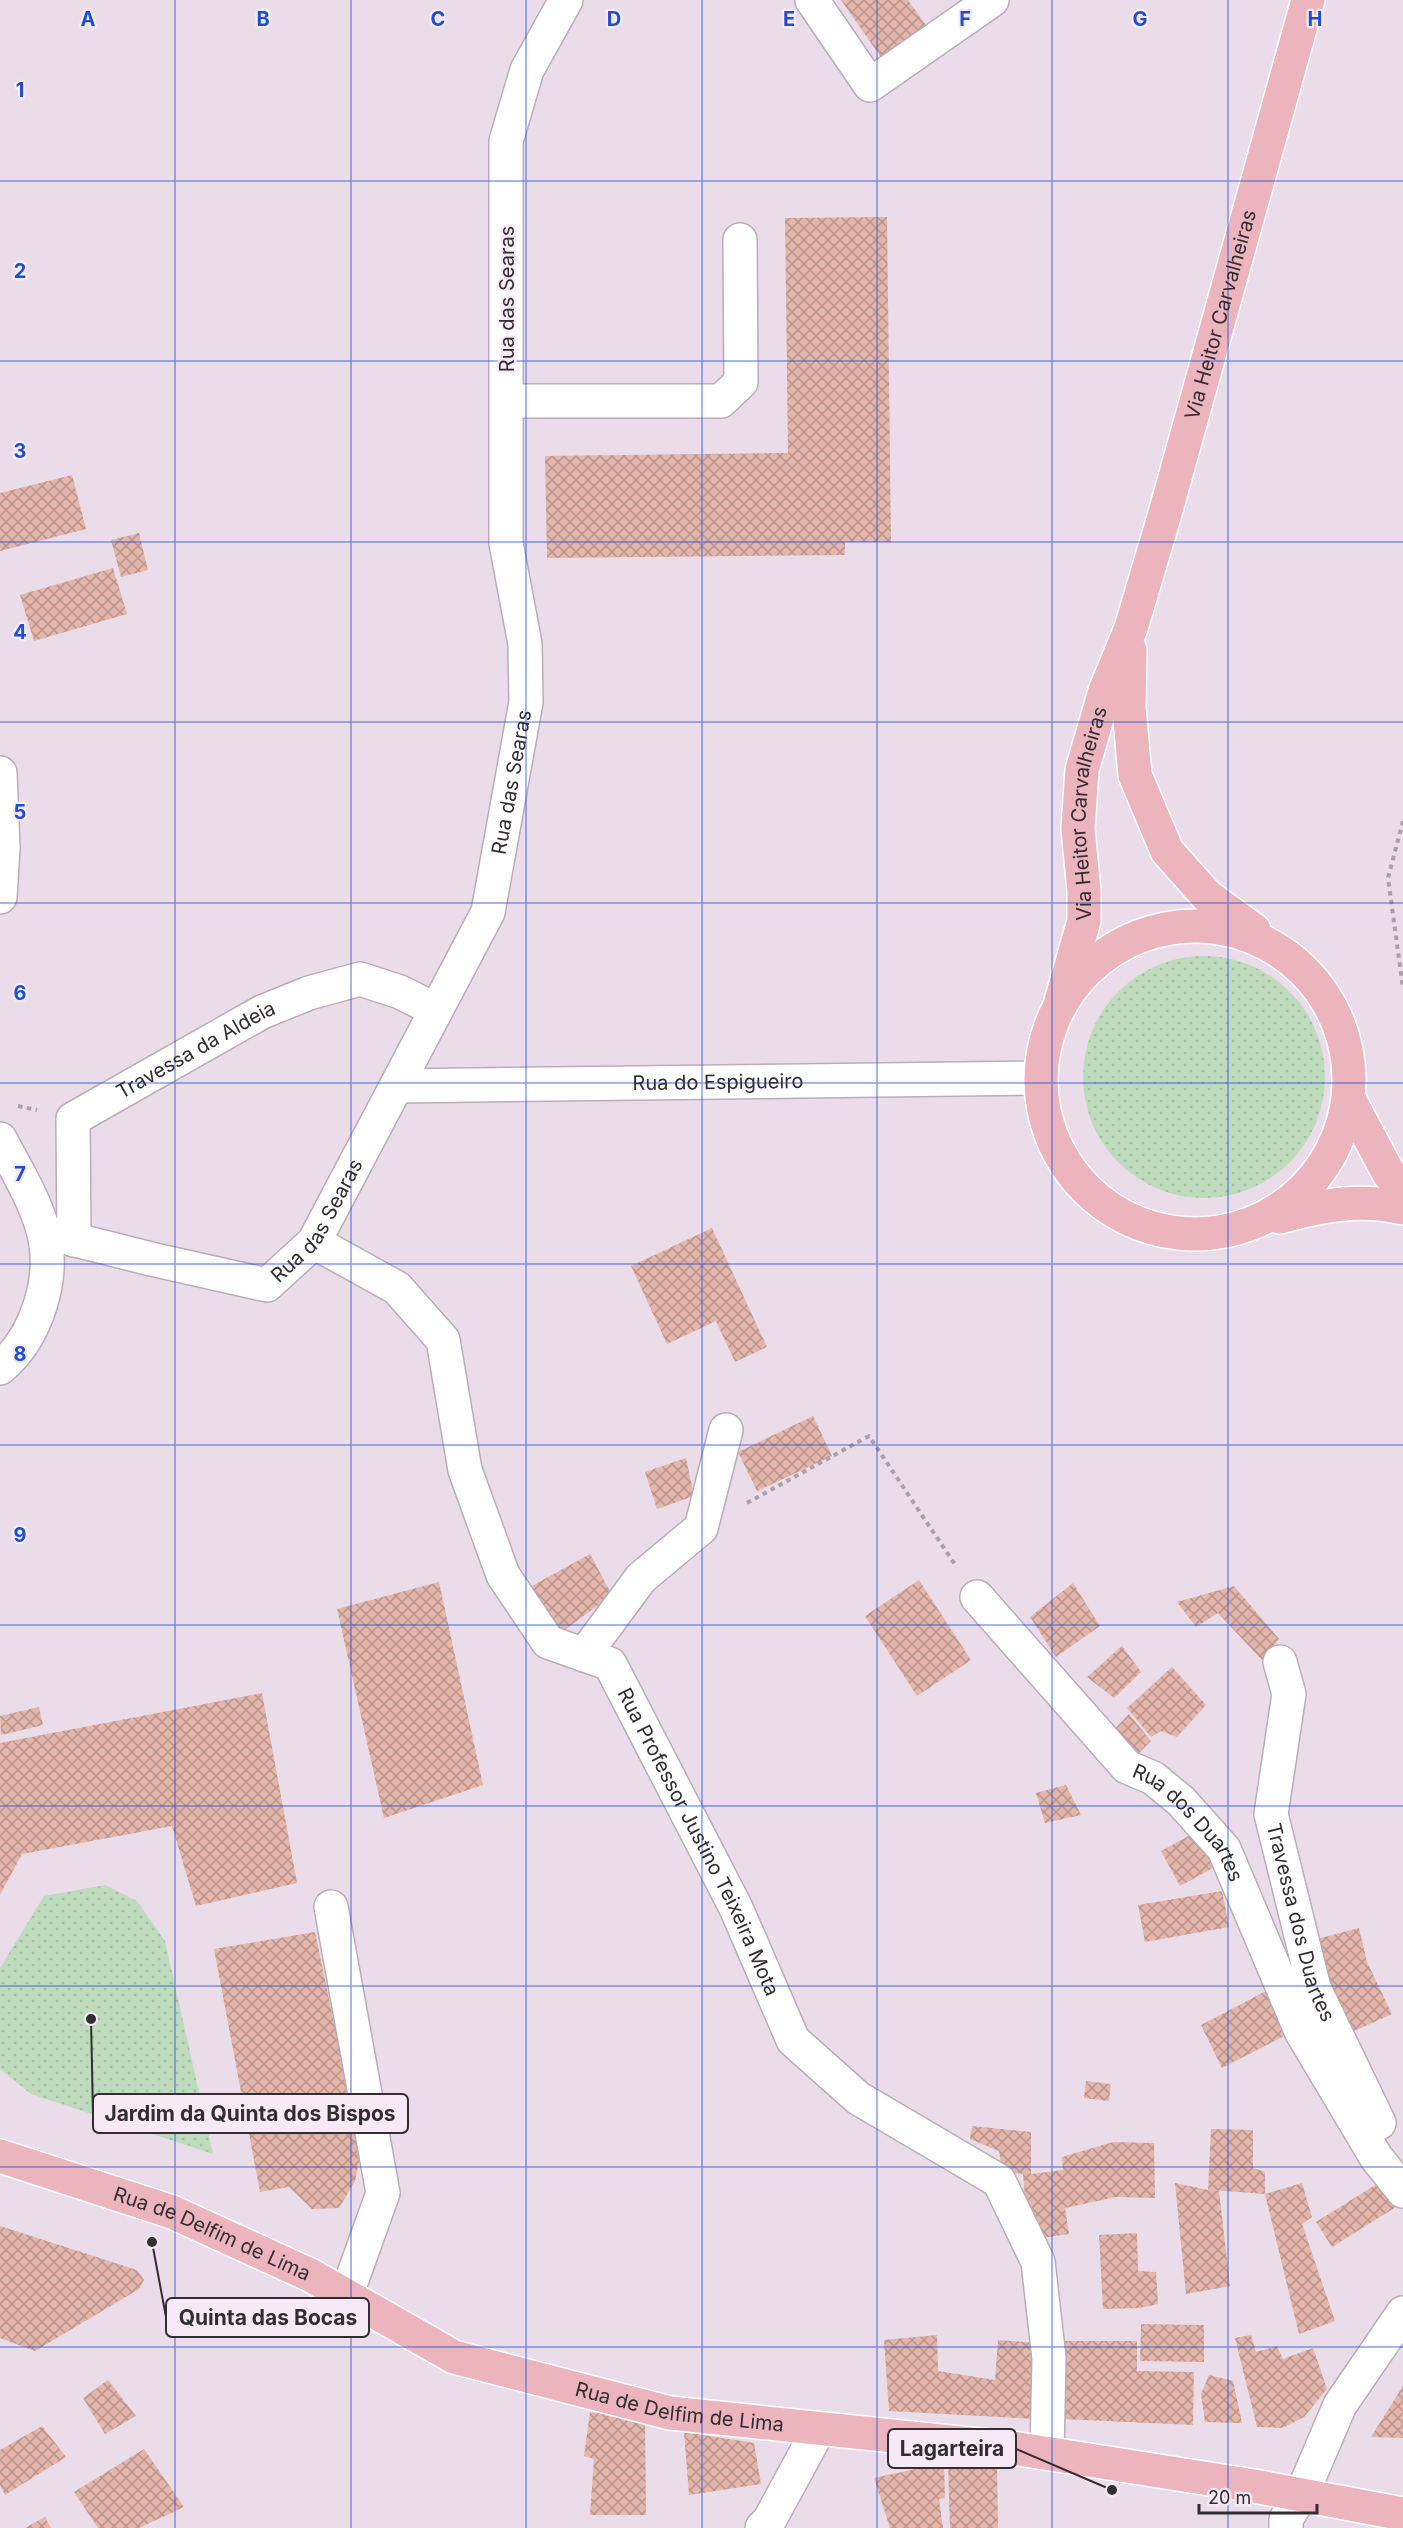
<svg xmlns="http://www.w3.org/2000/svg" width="1403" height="2528" font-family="Inter,sans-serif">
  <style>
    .grass { fill: url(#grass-dots) }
    .building { fill: url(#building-cross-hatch) }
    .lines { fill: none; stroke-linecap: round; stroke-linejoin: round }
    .minor-casing { stroke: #baadb9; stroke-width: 36 }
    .major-casing { stroke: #fff; stroke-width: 36 }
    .path { stroke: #aba0aa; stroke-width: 4; stroke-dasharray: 4.5 4.5; stroke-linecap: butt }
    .minor { stroke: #fff; stroke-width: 33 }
    .major { stroke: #ecb4bd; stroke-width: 33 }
    .grid { fill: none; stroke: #1d4ed8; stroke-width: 1.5; stroke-opacity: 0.55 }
    .labels { text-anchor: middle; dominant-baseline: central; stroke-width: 4.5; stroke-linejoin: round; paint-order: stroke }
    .street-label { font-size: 20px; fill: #322d31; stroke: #f7eaf6 }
    .grid-label { font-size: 20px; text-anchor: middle; font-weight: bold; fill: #1d4ed8; stroke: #f7eaf6; stroke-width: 4.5; stroke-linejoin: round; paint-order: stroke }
    .leader { fill: none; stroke: #322d31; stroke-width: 2 }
    .callout-dot { fill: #322d31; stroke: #f7eaf6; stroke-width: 2 }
    .callout { fill: #f7eaf6; stroke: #322d31; stroke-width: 2 }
    .callout-label { font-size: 21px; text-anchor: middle; font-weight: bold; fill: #322d31 }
  </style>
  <defs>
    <pattern id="grass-dots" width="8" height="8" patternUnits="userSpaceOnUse" patternTransform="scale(1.5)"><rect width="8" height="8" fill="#bedbbd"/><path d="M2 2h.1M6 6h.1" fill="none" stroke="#a4bca3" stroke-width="1.8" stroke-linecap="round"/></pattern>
    <pattern id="building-cross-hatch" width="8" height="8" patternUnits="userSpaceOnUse" patternTransform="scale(1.5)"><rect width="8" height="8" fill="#e4b5aa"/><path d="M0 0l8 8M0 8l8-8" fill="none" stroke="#b9948b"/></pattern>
  </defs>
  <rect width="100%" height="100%" fill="#eadde9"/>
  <path class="grass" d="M1083 1077a121 121 0 1 1 242 0a121 121 0 1 1-242 0Z
    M105 1885 137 1901 165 1941 213 2154 31 2094 0 2069V1968L44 1896Z"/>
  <path class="building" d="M841 0H908L932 34 887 66Z
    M887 217 891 542H845V555L547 558 545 456 788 453 785 218Z
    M72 475 86 529 0 551V493Z
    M139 533 148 570 121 577 111 540Z
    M113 568 127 614 34 641 20 595Z
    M712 1228 767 1347 735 1362 716 1321 667 1344 631 1266Z
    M813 1416 832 1456 757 1491 738 1452Z
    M686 1458 694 1496 657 1509 645 1472Z
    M590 1554 612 1595 548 1642 521 1592Z
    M919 1580 971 1660 917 1696 865 1616Z
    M439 1582 483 1785 384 1818 337 1609Z
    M1073 1583 1100 1626 1056 1657 1030 1617Z
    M1234 1586 1279 1639 1263 1661 1218 1613 1196 1627 1177 1602Z
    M1122 1646 1141 1672 1114 1698 1087 1677Z
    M1172 1667 1206 1705 1177 1737 1161 1731 1151 1737 1127 1708Z
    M262 1693 297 1883 196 1906 172 1826 22 1854 0 1895V1743Z
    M39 1707 43 1725 1 1735 0 1716Z
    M1129 1714 1151 1741 1129 1763 1106 1738Z
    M1066 1785 1081 1815 1045 1823 1036 1793Z
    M1196 1832 1215 1867 1180 1886 1161 1851Z
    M1222 1891 1229 1927 1145 1942 1138 1905Z
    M1359 1928 1367 1962 1392 2014 1341 2037 1309 1941Z
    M315 1932 361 2152 355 2181 339 2208 312 2209 289 2187 260 2192 214 1949Z
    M1268 1990 1290 2033 1222 2068 1201 2025Z
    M1086 2081 1111 2084 1109 2101 1084 2098Z
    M972 2126 1031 2132V2174L1063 2170 1062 2157 1113 2142 1154 2143 1155 2198 1116 2197 1065 2208 1069 2234 1036 2239 1026 2208 1023 2174 1002 2171 999 2151 970 2139Z
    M1211 2129 1253 2130V2168L1265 2172V2194L1212 2190 1219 2191 1230 2286 1186 2294 1175 2183 1208 2190Z
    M1380 2182 1396 2207 1332 2247 1316 2222Z
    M1302 2183 1312 2217 1302 2224 1335 2321 1299 2334 1265 2194Z
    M0 2226 137 2270 144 2280 139 2289 35 2351 0 2338Z
    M1137 2233 1138 2271 1156 2272 1158 2304 1140 2308 1103 2309 1099 2235Z
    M1141 2324 1204 2325V2362L1140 2361Z
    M937 2335 938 2371 995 2380 998 2340 1040 2343 1035 2419 889 2411 884 2340Z
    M1251 2335 1256 2352 1277 2346 1283 2359 1313 2348 1327 2389 1304 2417 1282 2428 1257 2427 1235 2338Z
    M1062 2341H1137V2371L1194 2372 1193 2425 1062 2419Z
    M1209 2375 1233 2381 1242 2423 1205 2422 1201 2394Z
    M108 2380 136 2416 105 2434 83 2398Z
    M1403 2386V2438L1371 2437Z
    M590 2412 645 2418 646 2515H590L594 2459 584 2456Z
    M42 2426 66 2457 5 2495 0 2485V2450Z
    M684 2432 754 2443 761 2484 689 2495Z
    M144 2449 184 2507 139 2528H98L74 2492Z
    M944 2463 945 2498 939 2499 943 2528H890L874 2478Z
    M997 2465 998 2528H950L948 2466Z
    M45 2517 51 2528H25Z"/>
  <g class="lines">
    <g class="minor-casing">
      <g id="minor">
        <path d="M812 0 870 85 992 0"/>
        <path d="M507 401H721L741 382 740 240"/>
        <path d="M0 773 3 848 0 897"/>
        <path id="s1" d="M397 1086 1040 1078"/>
        <path d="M0 1139C16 1169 34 1198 43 1230 56 1277 37 1337 0 1368"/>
        <path id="s2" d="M44 1232 151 1259 267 1285 314 1242 488 912 526 702 525 644 506 543V141L527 70 566 0"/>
        <path id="s3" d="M74 1240 73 1119 262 1012 309 993 360 979 400 992 436 1010"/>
        <path id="s4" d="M314 1242 397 1288 443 1340 465 1470 503 1575 548 1642 610 1664 736 1908 793 2040 858 2098 999 2181 1038 2262 1049 2358 1047 2453"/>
        <path id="s5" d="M977 1597 1127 1767 1153 1778 1181 1801 1224 1849 1301 2031 1376 2157 1403 2191"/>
        <path d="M584 1655 641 1578 701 1528 726 1430"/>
        <path id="s6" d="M1280 1662 1289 1694 1271 1814 1314 1988 1379 2123"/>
        <path d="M331 1907 383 2193 346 2296"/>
        <path d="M762 2528 769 2521 819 2429"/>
        <path d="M1286 2528V2519L1302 2494 1340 2405 1403 2313"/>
      </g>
    </g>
    <g class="major-casing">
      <g id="major">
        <path d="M1130 650 1129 708 1135 775 1167 851 1207 896 1254 930"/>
        <circle cx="1195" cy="1080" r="154"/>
        <path id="s7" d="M1061 1001 1084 921V891L1078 828 1082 770 1105 691 1131 628 1164 517 1308 0"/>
        <path d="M1349 1099 1389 1174 1403 1185"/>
        <path d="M1280 1217C1322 1205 1360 1198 1403 1208"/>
        <path id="s8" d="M0 2156 172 2212 310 2275 454 2357 670 2413 1019 2449 1254 2486 1403 2514"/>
      </g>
    </g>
    <path class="path" d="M1403 821 1388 878 1403 988
      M18 1106 37 1110
      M747 1503 869 1436 956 1566"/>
    <use href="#minor" class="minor"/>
    <use href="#major" class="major"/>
  </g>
  <path class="grid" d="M175 0V2528M351 0V2528M526 0V2528M702 0V2528M877 0V2528M1052 0V2528M1228 0V2528M0 181H1403M0 361H1403M0 542H1403M0 722H1403M0 903H1403M0 1083H1403M0 1264H1403M0 1445H1403M0 1625H1403M0 1806H1403M0 1986H1403M0 2167H1403M0 2347H1403"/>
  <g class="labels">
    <g class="street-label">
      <text transform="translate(507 299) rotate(-90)">Rua das Searas</text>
      <text stroke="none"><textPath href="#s7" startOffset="711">Via Heitor Carvalheiras</textPath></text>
      <text stroke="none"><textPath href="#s2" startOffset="798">Rua das Searas</textPath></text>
      <text stroke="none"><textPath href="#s7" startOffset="192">Via Heitor Carvalheiras</textPath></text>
      <text stroke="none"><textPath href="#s3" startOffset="262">Travessa da Aldeia</textPath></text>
      <text stroke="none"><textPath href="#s1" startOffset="321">Rua do Espigueiro</textPath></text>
      <text stroke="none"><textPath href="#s2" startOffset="312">Rua das Searas</textPath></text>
      <text stroke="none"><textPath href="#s5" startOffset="312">Rua dos Duartes</textPath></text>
      <text stroke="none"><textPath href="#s4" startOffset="753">Rua Professor Justino Teixeira Mota</textPath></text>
      <text stroke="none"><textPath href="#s6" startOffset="267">Travessa dos Duartes</textPath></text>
      <text stroke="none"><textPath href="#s8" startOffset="226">Rua de Delfim de Lima</textPath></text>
      <text stroke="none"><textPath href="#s8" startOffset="730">Rua de Delfim de Lima</textPath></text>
    </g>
  </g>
  <g class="grid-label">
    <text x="88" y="26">A</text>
    <text x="263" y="26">B</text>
    <text x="438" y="26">C</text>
    <text x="614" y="26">D</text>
    <text x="789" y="26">E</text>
    <text x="965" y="26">F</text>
    <text x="1140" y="26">G</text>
    <text x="1315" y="26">H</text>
    <text x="20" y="97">1</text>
    <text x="20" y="278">2</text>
    <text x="20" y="458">3</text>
    <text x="20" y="639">4</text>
    <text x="20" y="819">5</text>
    <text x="20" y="1000">6</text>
    <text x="20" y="1181">7</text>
    <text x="20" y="1361">8</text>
    <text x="20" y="1542">9</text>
  </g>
  <path class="leader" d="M91 2019L93 2114M152 2242L166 2317M1112 2490L1016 2449"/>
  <g class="callout-dot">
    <circle cx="91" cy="2019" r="6"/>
    <circle cx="152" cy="2242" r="6"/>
    <circle cx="1112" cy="2490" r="6"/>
  </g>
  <g class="callout">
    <rect x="93" y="2094" width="315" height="39" rx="6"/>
    <rect x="166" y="2298" width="203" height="39" rx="6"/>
    <rect x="888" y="2429" width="128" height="39" rx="6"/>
  </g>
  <g class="callout-label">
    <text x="250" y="2121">Jardim da Quinta dos Bispos</text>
    <text x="268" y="2325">Quinta das Bocas</text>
    <text x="952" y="2456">Lagarteira</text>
  </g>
  <path d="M1199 2504v9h118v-9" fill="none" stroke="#322d31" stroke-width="3"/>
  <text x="1208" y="2504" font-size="18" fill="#322d31" stroke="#f7eaf6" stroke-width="4.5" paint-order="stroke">20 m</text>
</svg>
